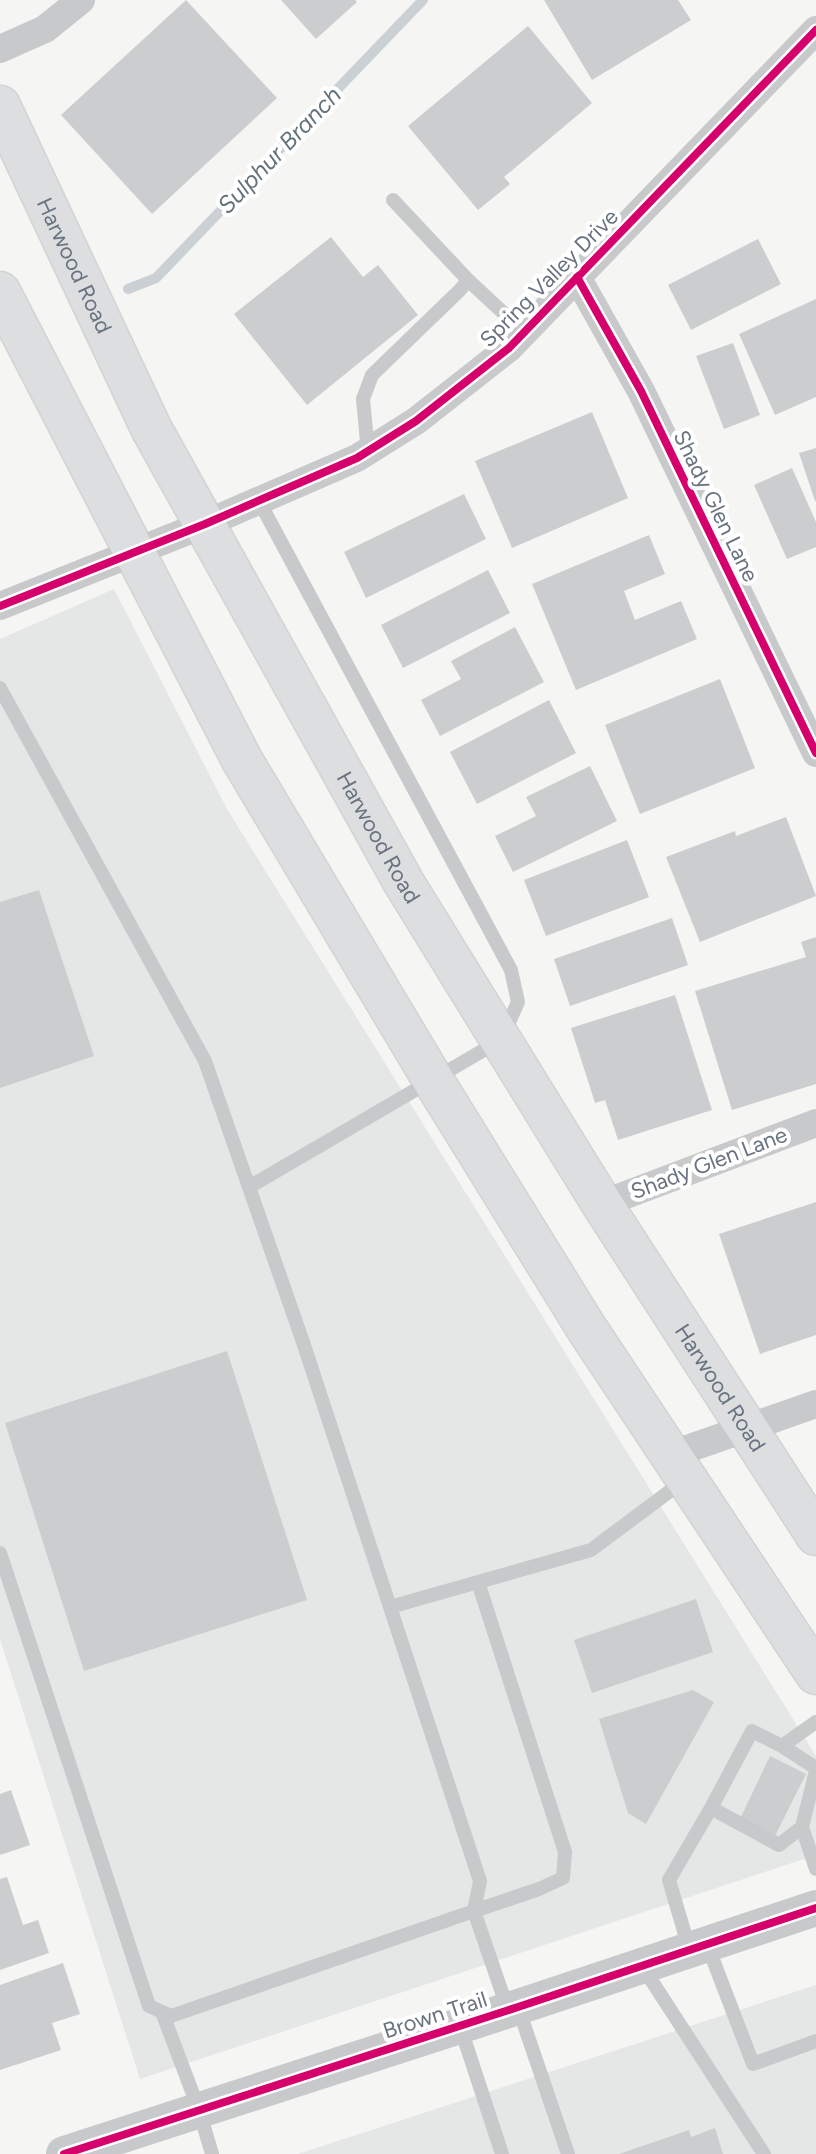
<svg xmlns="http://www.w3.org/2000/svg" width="816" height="2154" font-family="Figtree,sans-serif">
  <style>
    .built { fill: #e5e7e6 }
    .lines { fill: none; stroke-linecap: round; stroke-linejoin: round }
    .stream { stroke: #cad0d3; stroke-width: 10 }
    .building { fill: #cccdce }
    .secondary-casing { stroke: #d2d3d3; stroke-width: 43 }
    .service { stroke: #c8c9ca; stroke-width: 14 }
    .minor { stroke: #c8c9ca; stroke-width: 28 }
    .tertiary { stroke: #c8c9ca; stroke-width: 36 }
    .secondary { stroke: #dddedf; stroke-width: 40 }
    .cycleway-casing { stroke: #fff; stroke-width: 13 }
    .cycleway { stroke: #d6006c; stroke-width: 8 }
    .labels { text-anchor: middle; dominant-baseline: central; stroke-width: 8; stroke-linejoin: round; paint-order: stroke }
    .street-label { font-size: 22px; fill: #697380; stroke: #fff }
    .water-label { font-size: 24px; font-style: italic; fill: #65737d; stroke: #fff }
  </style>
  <rect width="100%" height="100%" fill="#f5f5f4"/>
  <path class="built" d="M114 589 227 809 816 1756V1855L140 2079 0 1639V639Z
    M816 1985V2154H298Z"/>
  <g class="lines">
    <path class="stream" d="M128 289 156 278 423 0"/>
  </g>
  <path class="building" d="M186 0 277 98 152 214 61 115Z
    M281 0H355L357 2 316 39Z
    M544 0H678L691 20 592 80Z
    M528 26 592 103 504 177 510 184 478 210 408 126Z
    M331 237 363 277 378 265 418 315 307 405 234 314Z
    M758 239 781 284 691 330 668 285Z
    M816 299V397L775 415 739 334Z
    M733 343 760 415 724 429 696 356Z
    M592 412 628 498 512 548 475 461Z
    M816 448V501H815L799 453Z
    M792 468 816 522V547L787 559 754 485Z
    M464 494 486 539 366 598 344 552Z
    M649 535 665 574 624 591 635 620 681 601 697 639 576 690 532 584Z
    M488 570 510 613 403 668 381 625Z
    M515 627 544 682 440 736 421 700 461 679 451 661Z
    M720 679 755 768 640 814 605 725Z
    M549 700 576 753 477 804 450 752Z
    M590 766 617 821 513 872 495 836 536 816 526 797Z
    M786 817 816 896 700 942 666 857 735 831 736 836Z
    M627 840 649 897 546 936 524 880Z
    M39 890 94 1056 0 1088V902Z
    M672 918 688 965 570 1006 554 959Z
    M816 937V1084L732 1110 695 991 806 957 801 942Z
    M675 995 712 1110 618 1140 605 1100 595 1103 571 1028Z
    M816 1202V1335L760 1354 719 1234Z
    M227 1351 307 1600 84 1671 5 1423Z
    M696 1599 713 1652 592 1693 574 1640Z
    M693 1690 714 1702 646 1824 628 1813 599 1719Z
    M770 1756 806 1774 775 1836 740 1819Z
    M11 1790 30 1845 0 1855V1794Z
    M7 1877 23 1925 38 1920 49 1953 0 1970V1879Z
    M63 1963 80 2014 52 2023 61 2050 0 2070V1985Z
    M715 2128 723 2154H619L689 2130 691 2137Z"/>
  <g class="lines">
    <g class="secondary-casing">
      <g id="secondary">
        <path id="s1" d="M0 106 151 428 404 883 602 1204 816 1535"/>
        <path d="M0 292 242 760 433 1080 587 1329 816 1674"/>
      </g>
    </g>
    <path class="service" d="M393 200 468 280 524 332
      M368 452 363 399 372 375 460 290 468 280
      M0 688 205 1061 303 1342 480 1881 474 1911 171 2016 149 2006 0 1553
      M249 1187 501 1040 518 1002 511 970 259 501
      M478 1582 565 1852 563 1878 539 1889 474 1911 508 2010
      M390 1607 591 1550 686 1479
      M782 1746 816 1768
      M711 1808 779 1845 802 1827 816 1869
      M802 1827 816 1771
      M707 1944 753 2064 816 2041
      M689 1948 669 1880 711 1808 752 1731 782 1746 816 1722
      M642 1966 764 2154
      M518 2007 568 2154
      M162 2012 199 2110 212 2154
      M460 2026 502 2154"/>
    <path class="minor" d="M0 49 45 29 81 0
      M577 277 641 391 816 753
      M0 606 205 524 357 458 416 421 509 348 816 30
      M602 1204 816 1123
      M670 1455 816 1404"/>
    <path class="tertiary" d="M64 2154 518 2007 816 1908"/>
    <use href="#secondary" class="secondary"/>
    <g class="cycleway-casing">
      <path id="cycleway" d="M577 277 641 391 816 753
        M0 606 205 524 357 458 416 421 509 348 816 30
        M64 2154 518 2007 816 1908"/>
    </g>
    <use href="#cycleway" class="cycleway"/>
  </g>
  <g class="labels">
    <g class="street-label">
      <text stroke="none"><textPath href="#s1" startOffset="176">Harwood Road</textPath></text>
      <text transform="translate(549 278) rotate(-45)">Spring Valley Drive</text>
      <text transform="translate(716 506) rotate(64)">Shady Glen Lane</text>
      <text stroke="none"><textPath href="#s1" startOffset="824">Harwood Road</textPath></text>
      <text transform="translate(709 1163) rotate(-21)">Shady Glen Lane</text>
      <text stroke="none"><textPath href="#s1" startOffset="1472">Harwood Road</textPath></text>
      <text transform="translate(435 2015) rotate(-18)">Brown Trail</text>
    </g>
    <g class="water-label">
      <text transform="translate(279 150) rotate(-46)">Sulphur Branch</text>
    </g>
  </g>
</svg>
